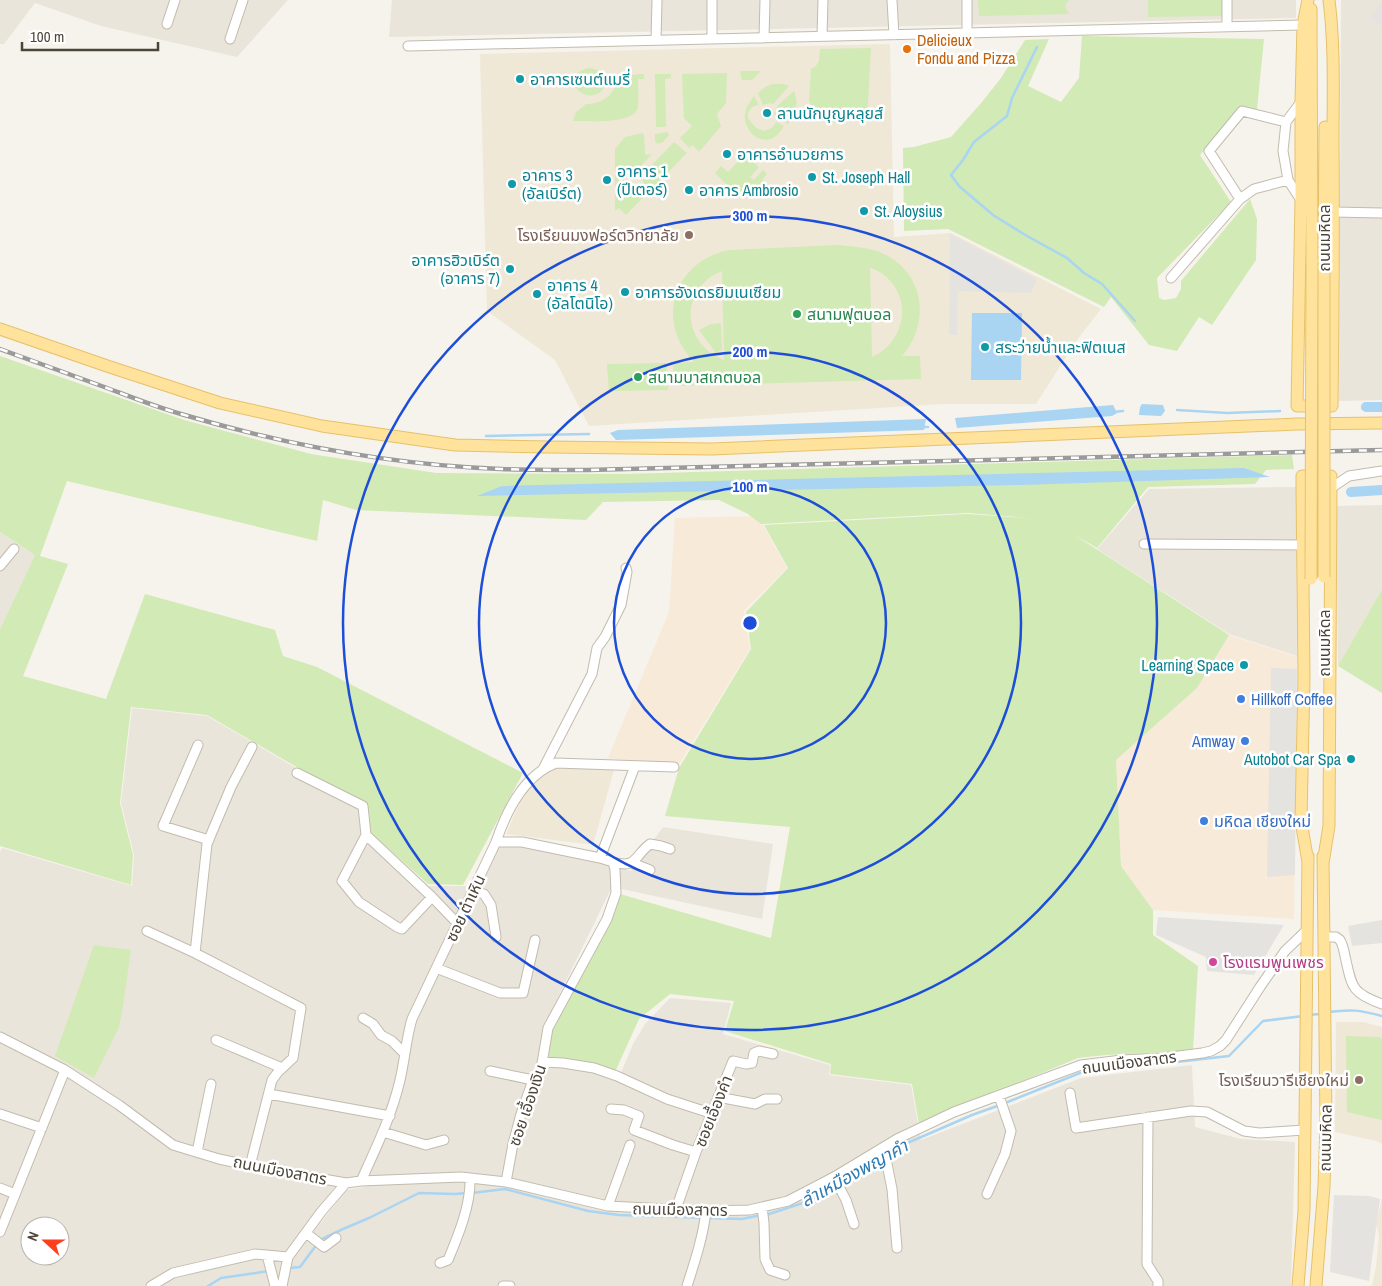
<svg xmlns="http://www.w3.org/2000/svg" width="1382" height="1286" font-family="'Archivo Narrow','Noto Sans Thai',sans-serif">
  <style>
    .residential { fill: #eae5da; fill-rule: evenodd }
    .commercial { fill: #f7ead8 }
    .education { fill: #efe8d6 }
    .green { fill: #d2eab5; fill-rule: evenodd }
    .parking { fill: #e5e3e0 }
    .water { fill: #a9d4f2 }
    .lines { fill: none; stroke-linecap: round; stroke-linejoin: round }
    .stream { stroke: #a9d4f2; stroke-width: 2.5 }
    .canal { stroke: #a9d4f2; stroke-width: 10 }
    .minor-casing { stroke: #c2bbae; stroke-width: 11 }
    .major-casing { stroke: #e6c16a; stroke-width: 13 }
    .minor { stroke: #fff; stroke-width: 9 }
    .major { stroke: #ffe39c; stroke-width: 11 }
    .rail-casing { stroke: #9a9a9a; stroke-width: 4.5 }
    .rail { stroke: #fff; stroke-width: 2.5; stroke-dasharray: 8; stroke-linecap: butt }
    .major-bridge-casing { stroke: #e6c16a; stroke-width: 13; stroke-linecap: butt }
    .major-bridge { stroke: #ffe39c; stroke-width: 11 }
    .ring { fill: none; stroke: #1d4ed8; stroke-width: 2.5 }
    .food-dot { fill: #e8710a; stroke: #fff; stroke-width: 2 }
    .culture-dot { fill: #0f9aa8; stroke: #fff; stroke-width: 2 }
    .education-dot { fill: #8d6e63; stroke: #fff; stroke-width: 2 }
    .leisure-dot { fill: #2e9e5b; stroke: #fff; stroke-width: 2 }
    .shop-dot { fill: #3f7fe0; stroke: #fff; stroke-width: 2 }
    .hotel-dot { fill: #d1479c; stroke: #fff; stroke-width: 2 }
    .labels { text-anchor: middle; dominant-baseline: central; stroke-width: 5; stroke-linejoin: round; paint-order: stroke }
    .food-label { font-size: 16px; fill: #c56008; stroke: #fff; text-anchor: start }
    .culture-label { font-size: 16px; fill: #0d838f; stroke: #fff; text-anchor: start }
    .education-label { font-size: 16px; fill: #785e54; stroke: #fff; text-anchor: end }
    .street-label { font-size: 16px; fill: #4b4439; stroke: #fff }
    .leisure-label { font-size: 16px; fill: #27864d; stroke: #fff; text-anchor: start }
    .shop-label { font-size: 16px; fill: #366cbe; stroke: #fff; text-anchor: start }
    .hotel-label { font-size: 16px; fill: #b23c85; stroke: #fff; text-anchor: start }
    .water-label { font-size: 18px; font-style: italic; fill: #2e7ab2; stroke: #fff }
    .centre { fill: #1d4ed8; stroke: #fff; stroke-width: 2.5 }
    .ring-label { font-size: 15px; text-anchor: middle; font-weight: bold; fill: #1d4ed8; stroke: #fff; stroke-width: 5; stroke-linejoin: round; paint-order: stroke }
  </style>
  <rect width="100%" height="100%" fill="#f6f3ec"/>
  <path class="residential" d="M0 0H288L237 57 101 26 35 3 4 44H0Z
    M392 0H1296V18L389 37Z
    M1341 0H1382V400L1339 401Z
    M1296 487 1297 656 1229 634 1097 549 1149 489Z
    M1382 505V589L1338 666 1336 506Z
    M0 532 35 555 0 629Z
    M132 708 207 716 368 810 369 833 428 886H470L408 1020 390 1109 359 1177 341 1178 281 1262 278 1286H0V852L2 848 132 886 134 855 121 803ZM30 1226H60V1256H30Z
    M663 827 773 844 762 919 612 887 543 1028 540 1064 585 1069 618 1080 633 1044 645 1024 670 998 731 1003 723 1034 830 1065 829 1075 911 1085 921 1140 1081 1078 1192 1065 1195 1127 1241 1139 1295 1142 1291 1286H287L292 1258 347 1190 364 1187 393 1118 414 1022 499 846 523 845 600 861 631 871Z"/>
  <path class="commercial" d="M758 516 787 568 744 611 750 649 678 766 608 758 669 612 675 518Z
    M1229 635 1297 657 1294 919 1153 910 1121 866 1116 760 1197 688Z"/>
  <path class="education" d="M890 44 894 237 951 233 1101 309 1077 340 1036 404H943L589 426 555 360 487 311 480 54Z
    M554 765 614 770 593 845 506 834 523 795Z
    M1336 1022H1363L1382 1027V1144L1376 1141 1335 1132Z
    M1382 1198V1286H1372L1376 1266 1379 1236 1376 1224Z"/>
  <path class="green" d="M978 0H1069L1065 6 1069 14 979 16Z
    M1148 0H1223V16L1148 17Z
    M1082 36 1264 39 1257 109H1240L1200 155 1231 202 1157 278 1159 298 1164 300 1176 298 1181 289V281L1250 199 1257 219 1256 260 1212 325 1199 317 1177 351 1149 345 1111 297 1104 307 948 229 904 231 903 148 914 147 951 137 982 102 1001 78 1025 40 1049 39 1028 86 1061 102 1079 78Z
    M871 48 867 121 829 123 812 107 809 101 811 69 816 66 819 61 820 49Z
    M589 68C598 69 603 73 607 82 594 116 551 76 589 68Z
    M740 71H761L752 80H742Z
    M727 73 726 103 717 114 721 126 699 152 693 145 689 148 680 138 692 126 684 118 682 74Z
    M644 74V79H638C638 88 639 98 638 107 635 125 587 121 573 121L576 112 586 104C599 104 612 98 616 84 616 81 617 79 618 76Z
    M655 74H671V78L665 79 666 127H656Z
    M773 84H783L789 86 773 104 770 103 763 105 758 93 765 87Z
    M794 91C799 104 796 112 788 124L775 116 774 113 778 111 777 106Z
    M754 96 759 105C750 107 748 109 748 118L756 128 765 131 773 127 776 122 784 126C781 130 778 135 773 138 758 145 743 129 745 114 746 107 750 102 754 96Z
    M667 132 669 135 663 142 658 144 655 141V134Z
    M642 133 644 135 645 153 646 155 652 154 639 168 641 170 636 174 629 168 619 180 632 193 644 182 639 177 642 173 645 175 652 168 651 166 674 142 687 153 626 215 619 208 615 211V149L625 137Z
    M745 154 759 167 750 177 754 180 763 170 767 174 762 180 767 184 757 194 750 187 739 197 715 173 721 166 728 172Z
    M838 245C854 247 871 247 886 255 925 275 930 324 902 356H920L921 379 674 386 673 363 694 362C678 345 670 325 674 302 679 275 703 254 730 250 744 249 758 249 772 248 794 247 816 246 838 245ZM870 268C878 270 886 275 892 283 912 308 901 344 872 357ZM722 271 724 360C681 344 679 288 722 271Z
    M721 323 722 350 718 351 716 353 699 330 711 324Z
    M0 356 184 420 311 454 436 473 625 474 1292 455 1294 469 1266 470 1255 484 1148 487 1097 548 1073 534 1229 635 1197 688 1116 760 1121 866 1153 910V935L1198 966 1193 1051 1106 1055 1078 1058 919 1124 912 1084 830 1074 831 1064 725 1031 734 1001 670 994 639 1019 615 1072 586 1062 546 1058 551 1028 620 894 771 938 790 827 665 816 679 768 751 649 746 612 788 568 764 525 967 514 1041 519 968 513 761 524 748 514 719 500 603 502 586 520 356 510 323 500 317 541 67 481 40 556 68 564 23 676 106 699 145 594 275 630 283 656 317 667 523 773 463 885 428 884 370 832 369 809 207 715 131 707 120 803 133 855 131 885 0 846V629L35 555 0 532Z
    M666 363 668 390 609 391 607 364Z
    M1382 589V693L1338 666Z
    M94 945 131 950 123 1006 119 1027 94 1078 55 1056Z
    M1346 1036 1378 1037 1382 1038V1120L1347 1112Z"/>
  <path class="parking" d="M1382 0V27L1370 19Z
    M950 234 1037 279 1031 293 958 291 957 335H949Z
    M1271 668 1297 669 1295 875 1267 877Z
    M1158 917 1284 925 1254 975 1207 971 1206 957 1156 935Z
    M1382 920V943L1352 946 1348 926Z
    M1334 1195 1370 1196 1380 1199 1369 1281 1330 1272Z"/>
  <path class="water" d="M972 313H1022L1021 380H971Z
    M1142 404 1163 405 1165 411 1161 416 1139 415 1140 407Z
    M1113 405 1117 413 1112 416 957 428 955 418Z
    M926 419 924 430 616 440 610 433 618 430Z
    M1244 468 1270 477 1021 485 477 496 502 486Z"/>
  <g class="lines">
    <path class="stream" d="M1037 47 1012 98 1007 116 974 142 963 160 951 175 959 186 993 215 1027 236 1067 258 1084 273 1102 284 1135 321
      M1177 410 1227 413 1280 411
      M1113 412 1123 411
      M922 427H928
      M486 436 589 434
      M1328 1012C1351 1009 1359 1010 1382 1016
      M1308 1015 1320 1014
      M1005 1103 1080 1073 1229 1056 1263 1021 1303 1016
      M472 1193 505 1189 588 1211 619 1215 742 1219 761 1215
      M766 1215 809 1201 846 1179 889 1151 972 1115 1000 1105
      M289 1268 300 1267 320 1240 343 1229 369 1218 419 1193 455 1194 467 1193
      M208 1286 221 1278 269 1271"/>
    <path class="canal" d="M1366 407H1382
      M1351 492 1382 490"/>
    <g class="minor-casing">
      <path id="minor" d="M712 0V39
        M892 0 894 35
        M167 24 175 0
        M1227 27V0
        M967 33V0
        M822 36 823 0
        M764 38 765 0
        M230 39 243 0
        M656 40 657 0
        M408 46 1303 25
        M1240 199 1209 151 1242 111 1286 122
        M1301 200 1288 180 1283 151 1286 122 1301 102
        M1333 212 1382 213
        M1171 278 1240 199 1254 189 1288 180
        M1331 488 1349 476 1382 471
        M1144 544 1303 545
        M0 566 14 549
        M198 745 163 826 209 840
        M543 769 592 674 597 648 605 637 621 605 627 572 626 568
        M297 773 363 806 366 835 432 897 458 924
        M366 835 342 881 359 902 397 927 402 929 432 897
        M496 842H522L600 858 613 862 615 870 616 893 607 919 548 1028 541 1069 538 1076 533 1080 521 1114 513 1144 506 1182
        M600 858 635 766
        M613 862C637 869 634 856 650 844L661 846 670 849
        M632 863 650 870
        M473 891 484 894 491 905 496 937
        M147 931 195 953 301 1008 293 1058 278 1072 272 1080 250 1166
        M1324 937H1336L1340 940C1343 945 1344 951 1345 956 1352 987 1351 993 1382 1004
        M195 953 207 844 231 787 252 747
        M436 968 500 993H523L535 940
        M363 1018 373 1024 381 1035 392 1041 404 1053
        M0 1037 65 1070 119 1105 173 1145 219 1159 266 1169 346 1183 361 1181 461 1177 506 1182 608 1206 706 1211 749 1210 788 1201 834 1177 897 1139 954 1112 1081 1065 1122 1060 1163 1058 1202 1053 1211 1051 1220 1046 1226 1040 1260 987 1285 951 1307 930
        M216 1040 282 1068
        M542 1062 563 1063 594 1068 617 1076 667 1099 713 1114
        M490 1071 533 1080
        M1070 1093 1076 1128 1191 1111 1207 1112 1244 1131 1259 1133 1305 1130
        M269 1094 390 1116
        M718 1097 755 1104 765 1099H777
        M611 1109 624 1110 639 1116 634 1130 673 1145 696 1152
        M0 1114 42 1128
        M1148 1117 1147 1264 1158 1281V1286
        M383 1132 426 1145 444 1140
        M882 1148 887 1164 892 1189 897 1248
        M197 1152 211 1084
        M834 1177 846 1200 854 1224
        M361 1181C376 1148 392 1115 400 1080 405 1059 406 1039 412 1019L496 842C506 812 524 775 556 763L674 767
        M0 1188 15 1194
        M987 1194 1005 1154 1011 1131 999 1096
        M608 1206 630 1145
        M762 1207 764 1223 765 1259 770 1270 785 1275
        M676 1209 696 1152 733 1061 746 1064 752 1063 754 1053 759 1051 773 1054
        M0 1232 65 1070
        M306 1233 324 1247 336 1238
        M267 1255 275 1286
        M440 1263 448 1260C458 1236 471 1205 470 1178
        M151 1286 173 1273 255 1254 288 1257
        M282 1286 288 1257 321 1212 346 1183
        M503 1286H510
        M687 1286C695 1261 703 1237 706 1211"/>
    </g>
    <g class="major-casing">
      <path id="major" d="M1308 0 1303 25 1301 102V200L1297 406H1332C1333 319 1334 232 1333 144 1333 96 1335 48 1329 0
        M1311 9 1312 263
        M1324 264 1325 127
        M0 329 110 367 220 403 322 426 455 445 548 447 712 449 1297 424 1382 423
        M1302 489V476H1331V488
        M1308 862 1301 821 1304 676 1302 489 1331 488 1329 826 1323 863
        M1298 1286 1304 1211 1308 856
        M1316 1286 1324 1186 1326 1124 1323 856"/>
    </g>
    <use href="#minor" class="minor"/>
    <use href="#major" class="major"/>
    <g class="rail-casing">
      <path id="rail" d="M0 349C36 362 71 375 107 388 131 397 156 407 181 414 285 445 393 465 501 469 530 470 559 470 588 470L1382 450"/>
    </g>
    <use href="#rail" class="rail"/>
    <g class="major-bridge-casing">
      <path id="major-bridge" d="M1324 264V577
        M1311 579 1312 263"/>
    </g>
    <use href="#major-bridge" class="major-bridge"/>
  </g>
  <g class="ring">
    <circle cx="750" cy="623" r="136"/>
    <circle cx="750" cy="623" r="271"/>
    <circle cx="750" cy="623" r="407"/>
  </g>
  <circle class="food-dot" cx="907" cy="49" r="5"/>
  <g class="culture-dot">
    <circle cx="520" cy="79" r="5"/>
    <circle cx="767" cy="113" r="5"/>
    <circle cx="727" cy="154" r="5"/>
    <circle cx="812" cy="177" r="5"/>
    <circle cx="607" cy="180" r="5"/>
    <circle cx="512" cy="184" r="5"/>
    <circle cx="689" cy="190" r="5"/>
    <circle cx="864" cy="211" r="5"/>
    <circle cx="510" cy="269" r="5"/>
    <circle cx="625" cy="292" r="5"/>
    <circle cx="537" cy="294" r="5"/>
    <circle cx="985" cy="347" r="5"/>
    <circle cx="1244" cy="665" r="5"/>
    <circle cx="1351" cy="759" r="5"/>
  </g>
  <g class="education-dot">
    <circle cx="689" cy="235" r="5"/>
    <circle cx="1359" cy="1080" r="5"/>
  </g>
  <g class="leisure-dot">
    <circle cx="797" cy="314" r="5"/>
    <circle cx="638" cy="377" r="5"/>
  </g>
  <g class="shop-dot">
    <circle cx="1241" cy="699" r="5"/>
    <circle cx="1245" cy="741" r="5"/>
    <circle cx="1204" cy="821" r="5"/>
  </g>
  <circle class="hotel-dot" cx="1213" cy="962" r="5"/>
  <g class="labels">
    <g class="food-label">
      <text x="917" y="40">Delicieux<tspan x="917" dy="18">Fondu and Pizza</tspan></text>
    </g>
    <g class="culture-label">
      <text x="530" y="79">อาคารเซนต์แมรี่</text>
      <text x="777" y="113">ลานนักบุญหลุยส์</text>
      <text x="737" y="154">อาคารอำนวยการ</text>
      <text x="617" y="171">อาคาร 1<tspan x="617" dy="18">(ปีเตอร์)</tspan></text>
      <text x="522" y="175">อาคาร 3<tspan x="522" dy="18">(อัลเบิร์ต)</tspan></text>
      <text x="822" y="177">St. Joseph Hall</text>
      <text x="699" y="190">อาคาร Ambrosio</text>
      <text x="874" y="211">St. Aloysius</text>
      <text x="500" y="260" text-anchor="end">อาคารฮิวเบิร์ต<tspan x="500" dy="18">(อาคาร 7)</tspan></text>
      <text x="547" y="285">อาคาร 4<tspan x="547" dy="18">(อัลโตนิโอ)</tspan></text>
      <text x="635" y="292">อาคารอังเดรยิมเนเซียม</text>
      <text x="995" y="347">สระว่ายน้ำและฟิตเนส</text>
      <text x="1234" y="665" text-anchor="end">Learning Space</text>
      <text x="1341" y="759" text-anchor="end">Autobot Car Spa</text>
    </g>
    <g class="education-label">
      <text x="679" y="235">โรงเรียนมงฟอร์ตวิทยาลัย</text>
      <text x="1349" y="1080">โรงเรียนวารีเชียงใหม่</text>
    </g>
    <g class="street-label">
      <text transform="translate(1324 238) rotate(-90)">ถนนมหิดล</text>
      <text transform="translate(1324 643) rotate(-90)">ถนนมหิดล</text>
      <text transform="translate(465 908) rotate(-65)">ซอย ต๋าเหิน</text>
      <text transform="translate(1129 1062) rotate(-7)">ถนนเมืองสาตร</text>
      <text transform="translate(527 1105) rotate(-71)">ซอย เอื้องเงิน</text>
      <text transform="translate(713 1111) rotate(-68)">ซอยเอื้องคำ</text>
      <text transform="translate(1325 1138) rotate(-89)">ถนนมหิดล</text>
      <text transform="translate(280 1170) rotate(11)">ถนนเมืองสาตร</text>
      <text transform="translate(680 1209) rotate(1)">ถนนเมืองสาตร</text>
    </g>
    <g class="leisure-label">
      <text x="807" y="314">สนามฟุตบอล</text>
      <text x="648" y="377">สนามบาสเกตบอล</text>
    </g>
    <g class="shop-label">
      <text x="1251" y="699">Hillkoff Coffee</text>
      <text x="1235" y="741" text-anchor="end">Amway</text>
      <text x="1214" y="821">มหิดล เชียงใหม่</text>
    </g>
    <g class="hotel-label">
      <text x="1223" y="962">โรงแรมพูนเพชร</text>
    </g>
    <g class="water-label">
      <text transform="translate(854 1173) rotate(-29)">ลำเหมืองพญาคำ</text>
    </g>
  </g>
  <circle cx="750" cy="623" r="8" class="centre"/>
  <g class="ring-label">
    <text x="750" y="221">300 m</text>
    <text x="750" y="357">200 m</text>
    <text x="750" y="492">100 m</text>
  </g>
  <g transform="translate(45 1241) rotate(291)"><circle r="24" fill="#ffffff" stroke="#b7b4b0"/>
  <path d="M0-4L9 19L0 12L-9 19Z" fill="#fc3f1d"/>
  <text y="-8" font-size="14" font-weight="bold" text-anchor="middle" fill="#4b4439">N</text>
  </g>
  <path d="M22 42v8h136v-8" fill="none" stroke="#4b4439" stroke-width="2.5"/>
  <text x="30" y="42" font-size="15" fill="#4b4439" stroke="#ffffff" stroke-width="4" paint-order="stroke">100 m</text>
</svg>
